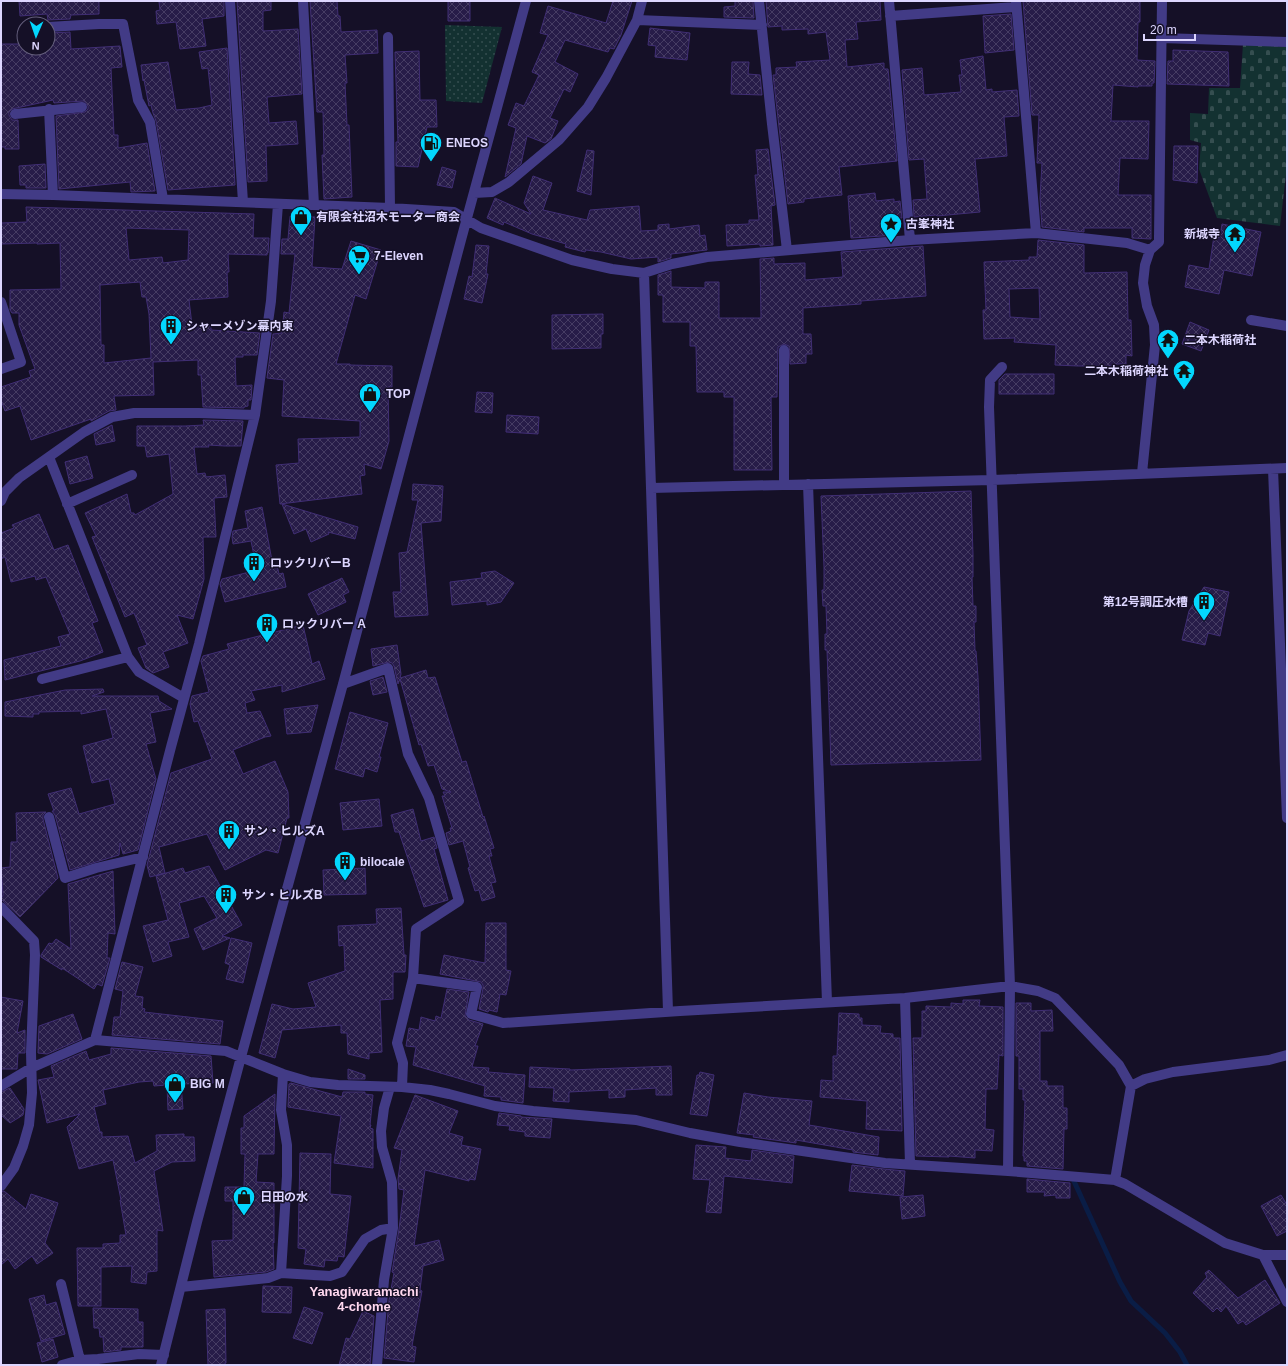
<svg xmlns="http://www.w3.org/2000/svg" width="1288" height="1366" font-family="Arial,'Noto Sans JP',sans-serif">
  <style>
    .green { fill: url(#green-dots) }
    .cemetery { fill: url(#cemetery-stones) }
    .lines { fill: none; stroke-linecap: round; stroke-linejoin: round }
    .stream { stroke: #0a1d46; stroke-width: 5 }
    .building { fill: url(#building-cross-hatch); stroke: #402e74; fill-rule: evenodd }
    .minor { stroke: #423b86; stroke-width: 10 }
    .labels { text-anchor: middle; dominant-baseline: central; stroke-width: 3; stroke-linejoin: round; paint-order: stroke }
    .poi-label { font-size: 12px; font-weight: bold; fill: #ddd6ff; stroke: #151027; text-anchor: start }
    .neighbourhood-label { font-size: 13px; font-weight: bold; fill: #ffd8ef; stroke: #151027 }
  </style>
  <defs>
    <pattern id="green-dots" width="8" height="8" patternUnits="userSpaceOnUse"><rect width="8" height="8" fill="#133131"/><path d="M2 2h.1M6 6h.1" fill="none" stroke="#354e50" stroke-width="1.8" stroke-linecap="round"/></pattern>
    <pattern id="cemetery-stones" width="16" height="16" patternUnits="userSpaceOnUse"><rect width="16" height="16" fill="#133131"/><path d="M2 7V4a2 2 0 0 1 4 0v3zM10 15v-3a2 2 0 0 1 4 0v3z" fill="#354e50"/></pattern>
    <pattern id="building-cross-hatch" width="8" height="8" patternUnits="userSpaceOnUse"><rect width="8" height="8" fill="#271c48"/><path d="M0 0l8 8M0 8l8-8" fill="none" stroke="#463c63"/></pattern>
  </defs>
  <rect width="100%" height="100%" fill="#151027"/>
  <path class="green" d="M445 25 502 27 482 103 446 101Z"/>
  <path class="cemetery" d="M1243 44 1287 47V166L1280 226 1217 218 1199 169 1201 143 1190 140V113L1208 114 1209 88H1240Z"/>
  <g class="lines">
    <path class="stream" d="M1073 1179 1120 1282 1131 1301 1165 1333 1180 1352 1187 1365"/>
  </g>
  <path class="building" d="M19 1H99V14L71 15 70 19 48 20 47 14 20 16Z
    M171 1H224V16L202 19 206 46 180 49 176 22 157 24 156 11 160 10 159 2Z
    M237 1H271V10L263 11V31L298 29 302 94 267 97 269 123 296 121 298 144 266 146 267 181 248 182Z
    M310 1H337L338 16H340L341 32 377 30 378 53 345 55 347 83H345L347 125H349L352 197 324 199 322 155H324L323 112H317Z
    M448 1H470V21H448Z
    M613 1H632L621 35 614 49 610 48 608 52 565 40 555 62 578 74 570 92 564 89 550 118 558 121 551 139 545 143 527 136 521 164 505 177 516 128 508 125 516 103 524 106 539 75 532 72 548 35 540 33 548 6 606 23Z
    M735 1H753L754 18 724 17V7L735 6Z
    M766 1H880L881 20 856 22 858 39 845 40 847 67 884 63V69H888L897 161 839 167 842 195 804 199V202L788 204 773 75H776V68L797 67 796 62 830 60 826 32 808 34V29L782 30V26L768 27Z
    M1023 1H1140V22H1138L1137 60 1155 61 1154 83H1152V86H1138V87L1113 85 1111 121H1149L1148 159 1120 158 1118 195H1151V239L1132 238V228H1084V232L1042 227 1040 198 1042 163H1037L1039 115H1032Z
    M1011 14 1014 50 985 53 983 16Z
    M650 28 690 33 687 60 655 57 656 46 648 45Z
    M70 32 71 49 120 46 122 67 111 68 114 135H118V148L147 143 155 191 131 192 130 182 59 189 56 116 85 112 88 109V106L84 101 54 103 53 100 12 109 9 112V115L12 120H18L19 149H5V147H1V44H24V48H48V43H50L49 33Z
    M227 48 235 185 168 190 156 121 153 113 151 105 149 106 144 80 143 81 141 65 168 62 176 110 199 108 212 105 208 68 202 69 199 52Z
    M1173 50 1228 52 1229 86 1167 84 1168 61H1173Z
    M419 51 420 100H436L437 127H427L418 167 396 166V142H398L395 52Z
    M983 56 986 90 992 89V92L1017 90 1019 116 1004 117 1007 156 975 159 980 212 937 216 936 215 914 217 913 200 927 199 924 159 909 160 902 70 922 68 924 95 961 92 959 75H962L960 60Z
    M732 62H749L748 74 760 75 762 95 731 94Z
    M1174 146H1198L1197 183 1173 180Z
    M768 149 775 205 771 206 773 245 760 246V244L727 246 726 225 749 224V220H759L755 175H758L756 150Z
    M587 150 594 151 591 195 577 191Z
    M45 164 46 188H26V185H20L19 166Z
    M442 167 456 171 452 188 437 185Z
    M533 176 552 183 543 210 587 220 590 210 639 206 641 231 658 230V225L669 224V229L699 225 700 236 705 235 707 250 671 254V258L658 262V257L631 259 601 252 586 250 585 252 565 247 566 244 532 234 504 222 503 225 487 218 495 198 531 214 524 203Z
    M875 193 876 201 894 199V202L900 201 902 218H896L897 235 851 238 848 196Z
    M26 207 254 214 253 238H269L268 253H267V255L228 254 229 272H227L228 297 189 300 192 325 211 326V330L260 333 257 355H243V357H235L236 386 252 385 251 400H248V406L244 407V408L203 407 201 375H198V360L153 362 154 395 114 396 116 410 109 411 91 421V419L31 440 20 406 5 411 1 400V387L31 377 29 371 35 369 19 325V313H12L10 310V290L61 289 60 243 37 244V243L1 244V223L27 222ZM126 228 189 230 188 260 163 263 162 257 129 260ZM140 282 142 297H146L149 314 151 358 104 363V345H101L100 285Z
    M290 216 315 217 312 267 342 269 351 241 381 250 366 299 355 295 336 364H350V365L392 366V387H388L389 441 381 469 364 464 365 475 360 476 362 494 280 504 276 465 299 463 298 439 360 437V421L282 416 284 380 267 378 273 334 282 333 284 312 289 313 295 254H281L282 239H288Z
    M1222 224 1261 232 1252 276 1224 270 1219 294 1185 287 1189 265 1209 269 1214 236 1220 237Z
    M1038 240 1084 245V273L1127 272 1128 320H1131L1132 356 1126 355V364H1114V366H1078L1055 365 1056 345 1014 342 1015 338 984 339 983 310H986L984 262 1029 260V257H1037ZM1039 288 1040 319 1010 317 1009 289Z
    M476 245 489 246 486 274H488L482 303 464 299 469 276 472 277Z
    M923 246 926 296 861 301V304L803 308V334H811L812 354H806V363L790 364 789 346 784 344 778 347 777 397H771L772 470H734V397H724V392H697L696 346H690V322H663V295H658V275L671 271V287L705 288V282H719V318H761L760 259 774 258V264L805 263V280L843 277 841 252Z
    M603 314V334H601V348L552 349V315Z
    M1190 322 1209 330 1201 351 1182 344Z
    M1005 374H1054V394H999V380Z
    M477 392 493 393 492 413 475 412Z
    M507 415 539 417 538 434 506 432Z
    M203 420 243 421 241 445V446H225L208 445 209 447H194L197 474 205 473 206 477 225 475 227 497 214 498 216 537H203L204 579 193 619 177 615 188 643 163 652 169 667 153 673 146 668 138 648 147 645 134 613 125 617 92 537 96 536 85 513 127 494 131 513H134L135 515 173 494 169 454 147 457 145 446H137V426H185L204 425Z
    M112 425 115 441 96 445 94 434Z
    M87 456 93 478 70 484 65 462Z
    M413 484 443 486 441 521 421 523 428 615 395 617 393 592H401L399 553 407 552 418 500H412Z
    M971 491 973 554V577H972L973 606H976V622H974L975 651H976L978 677 981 760 831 765 827 650H825V634H827L826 606H823L822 590H824V567L821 496Z
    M282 504 358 527 355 539 328 532 329 534 311 542 306 529 294 534Z
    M262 507 273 566 277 565 279 574 283 573 286 587 225 602 220 584 222 579 257 570 251 541 233 544 232 537 233 531 248 528 245 511Z
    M39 514 54 550 68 545 98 621 92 623 103 652 80 661 5 680 4 660 61 646 58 637 70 634 46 577 36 580 35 576 11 582 5 557 1 559V533L14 528 12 525Z
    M495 571 514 583 501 602 487 605V601L452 605 450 582 482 578 481 573Z
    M342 578 349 592 343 595 346 602 318 615 308 594Z
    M1204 587 1229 592 1220 636 1208 633 1205 645 1182 640 1189 611Z
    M303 625 312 664 319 661 325 679 282 692V685L251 691 255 700 245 703 247 713 260 711 271 736 265 737 233 750 243 774 275 761 288 792 289 818H287L278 853 266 850 225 870 207 834 159 847 165 873 150 877 147 865 171 773 212 759 198 721 194 722 190 704 192 696 209 692 201 661 203 656 229 649 227 644Z
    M397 645 401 674 400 678 426 670 428 678 435 677 462 762 466 761 483 817 484 816 494 848 490 849 492 856H489L496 882 491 883 495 897 482 901 479 890 475 891 468 868 470 867 463 841 449 845 446 833 451 831 450 828H452L442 796H445L443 792H451L442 789 434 765 428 766 421 744 419 745 400 679 398 684 394 666 392 663 389 662 373 666 371 649Z
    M383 677 387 692 373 695 370 681Z
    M103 689 104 692 92 696H158L159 701 172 709 150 713 156 742 146 744 156 779 138 850 123 854 120 843 119 855 70 870 55 815 52 811H54L48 794 71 788 79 814 115 804 109 779 92 783 83 746 113 738 106 709 81 714V711L39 712V714H33V717L5 716V702L65 690Z
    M318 705 311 732 287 734 284 709Z
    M350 712 388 723 379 757H381L377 772 365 768 363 777 335 769Z
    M379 799 382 826 343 830 340 803Z
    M413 809 421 841 434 837 437 848 434 849 448 900 424 907 399 832H395L391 815Z
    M46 812 43 815V819L58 878 20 917 1 899 3 895 1 868 10 867 11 842H17L16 813Z
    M209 866 242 925 222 936 230 938 203 950 194 929 217 918 204 896 179 903 189 937 168 942 172 956 153 962 143 926 168 920 156 876 183 868 185 873Z
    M365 868 366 894 324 895 323 870Z
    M113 871 115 934 108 933 107 958H110L102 986 97 984 94 989 62 968V970L41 957V955L49 943 52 944 56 939 71 949 68 884Z
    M401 908 404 955H406L405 972H393V999L380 1000 382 1052 369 1053V1059L348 1054 347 1033H341V1025L282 1030 275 1058 259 1053 272 1004 293 1009 316 1007 308 983 345 971 344 945 339 946 338 926 377 924 376 909Z
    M486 923H506V970L511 971 506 995 500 994 497 1012 489 1010 488 1012 479 1009 483 988V985L481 982 440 974 444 955 485 963Z
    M231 938 252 943 243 983 226 979 230 965 225 963Z
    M122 962 143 967 135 996 143 997 142 1008 145 1009 144 1012 223 1021 220 1044 112 1035 114 1017H120L123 991 115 989Z
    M447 989 469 992 465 1016 469 1020 483 1024 475 1046H478L472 1067 489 1068 488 1072 525 1075 523 1103 501 1100V1097L484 1096 485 1086 413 1065 416 1047 406 1046 409 1028 419 1030 421 1017 435 1021 436 1016 441 1018Z
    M1 997 23 1001 17 1033 25 1030V1053H18L17 1069H1Z
    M963 1000H980L979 1006 1003 1007V1056L999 1055 997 1089H986L985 1129 994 1130 992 1151 975 1150V1158L949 1156V1157L916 1156 913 1038H922V1011H926V1006L951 1007V1003L963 1004Z
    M1016 1003H1031V1011L1052 1010 1053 1031H1040V1081H1047V1086H1063V1108H1067V1129H1064L1063 1169 1027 1166V1161H1024V1156H1023L1025 1100H1023V1089H1019V1056H1016Z
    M839 1013 859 1014V1018H862V1025L881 1026 880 1033 893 1034V1038H900L902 1131 866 1129 867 1101 820 1097 821 1080 833 1081V1056H837Z
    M73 1014 82 1039 47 1054 38 1053 39 1026Z
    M111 1048 211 1056 213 1083 181 1084 183 1109 168 1110 167 1085 154 1086 153 1081 139 1082 103 1090 106 1104 94 1107 100 1132H102V1137L128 1136 135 1163 157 1151 156 1135 184 1134V1137H194L195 1161 172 1162 154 1171 163 1231 157 1230V1271L147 1272 146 1284 131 1282 132 1266 101 1267V1306H78L77 1248H103V1244L120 1243V1235H126L120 1200H121L113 1160 79 1169 67 1127 80 1114 47 1123 38 1080 54 1077 51 1066 86 1051 89 1060 111 1054Z
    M671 1066 672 1095H656V1088L625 1090V1097L609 1098V1090L569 1092V1102L553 1101 554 1088 529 1087 530 1067 570 1069V1070Z
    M348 1069 365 1075V1079H348Z
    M700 1072 714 1075 707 1116 690 1114 697 1075H699Z
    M291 1083 342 1097 343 1092H365V1094L373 1095 370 1125H371L370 1128 373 1129V1168L334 1163 341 1116 288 1107 289 1084Z
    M10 1088 24 1109 23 1115 10 1123 1 1115V1092Z
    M744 1093 768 1097 812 1101 809 1125 879 1137 878 1155 853 1152V1150L796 1140V1143L753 1137 754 1135 737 1133Z
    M275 1094 274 1154H258L256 1182 274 1183V1243L273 1242 274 1269 266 1272 214 1277 212 1241 233 1240V1201H225V1187H244L245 1154H241V1128H244V1116Z
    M415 1095 458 1111 449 1133 463 1137 461 1145 481 1149 475 1180 469 1179V1181L425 1170 414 1246 439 1240 444 1260 423 1266 420 1290 422 1291 412 1346 416 1347 414 1362 384 1358 389 1300 394 1273 392 1272 399 1229 404 1190 399 1189 398 1179 402 1150 394 1148Z
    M499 1113 521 1116V1117L552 1119 550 1138 525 1136V1132L509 1130 510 1126 497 1125Z
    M696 1145 726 1147 725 1158 751 1161 752 1150 794 1156 792 1183 724 1176 721 1213 706 1212 710 1180 693 1179Z
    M300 1153 331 1154 330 1194 351 1196 344 1257 338 1256 337 1261 325 1260 324 1267 304 1264 306 1249 298 1248Z
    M852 1165 884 1169 905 1171 903 1196 849 1191Z
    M1027 1179 1070 1183V1198H1056V1195L1044 1196 1045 1192H1027Z
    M4 1191 26 1209 31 1194 58 1203 45 1243 53 1253 37 1264 32 1256 15 1269 8 1259 1 1265V1192Z
    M923 1195 925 1216 902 1219 900 1197Z
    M1281 1195 1287 1205V1231L1277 1236 1261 1206Z
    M1209 1270 1238 1298 1265 1280 1280 1303 1246 1325 1243 1321 1238 1324 1226 1306 1221 1312 1217 1308 1213 1312 1193 1293 1207 1277 1205 1273Z
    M263 1286 292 1287 291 1313 262 1312Z
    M44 1295 46 1305 56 1302 65 1334 41 1341 29 1299Z
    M304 1307 323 1313 312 1344 293 1338Z
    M93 1308 138 1309V1322H143V1347H121V1350L104 1352 103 1337H100L99 1328H94Z
    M225 1309 226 1363H225V1365H208L206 1310Z
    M363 1311 374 1316 370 1365H339L346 1338 350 1339Z
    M53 1339 58 1357 42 1362 37 1343Z"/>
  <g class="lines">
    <path class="minor" d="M230 1 243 202
      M303 1 314 205
      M759 1 772 124 787 250
      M889 1 910 240
      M1016 1 1028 139 1036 233
      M890 16 1015 7
      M637 20 762 25
      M48 27 99 24H123L138 100 150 122 163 199
      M388 37 390 208
      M1161 38 1287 42
      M49 109 53 195
      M15 114 82 107
      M474 193 492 192 509 182 559 140 588 107 606 78 637 20 642 1
      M1 194 53 195 390 208 454 212 481 228 572 260 612 269 644 273 672 264 707 257 910 240 1036 233 1127 243 1150 250
      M644 273 651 488 992 480 1287 468
      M1 302 21 362 1 369
      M1251 320 1287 326
      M784 350V485
      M1002 367 990 380 989 407 1010 986 1008 1171
      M49 457 128 657 139 672 184 698
      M1273 469 1287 818
      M1142 473 1155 345 1154 325 1147 306 1143 283 1145 265 1150 250 1159 242V237L1162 1
      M808 484 827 1002
      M651 488 668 1011
      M1 501 5 492 19 478 84 432 112 417 134 413H199L255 415
      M67 504 132 475
      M42 679 128 657
      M343 684 388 668 408 754 429 798 459 901 416 929 413 978 397 1043 403 1063 402 1087
      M49 817 65 878 96 868 143 857
      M1 907 34 941 35 955 31 1052 32 1093 29 1125 23 1146 14 1168 1 1186
      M413 978 477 987 471 1014 503 1023 680 1011 905 998 1010 986 1038 991 1055 998 1119 1065 1131 1086 1145 1079 1173 1072 1269 1060 1287 1055
      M905 998 910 1164
      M95 1040 171 747 199 644 255 415 271 301 278 204
      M1 1086 31 1068 95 1040 226 1051 283 1074 310 1082 338 1085 402 1087 430 1090 449 1094 495 1106 533 1111 636 1120 690 1133 740 1142 885 1163 1008 1171 1115 1180 1125 1184 1225 1243 1263 1255H1287
      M1115 1180 1131 1086
      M1263 1255 1287 1302
      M281 1273 287 1176V1145L281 1110 283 1074
      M61 1284 80 1360
      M181 1287 268 1278 281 1273 330 1276 342 1272 365 1239 381 1230 393 1228
      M62 1365 80 1360 98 1359 139 1354 164 1355
      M161 1365 197 1222 241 1057 343 684 461 240 526 1
      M377 1365 384 1280 393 1228 392 1182 382 1147 381 1131 384 1108 390 1087"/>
  </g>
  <defs>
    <g id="fuel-pin" transform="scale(1.15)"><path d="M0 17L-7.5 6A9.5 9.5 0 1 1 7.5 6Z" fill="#03d7fe" stroke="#151027"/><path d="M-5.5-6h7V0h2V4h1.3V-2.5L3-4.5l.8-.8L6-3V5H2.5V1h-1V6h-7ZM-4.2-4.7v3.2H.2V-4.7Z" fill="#111"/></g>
    <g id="shop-pin" transform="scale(1.15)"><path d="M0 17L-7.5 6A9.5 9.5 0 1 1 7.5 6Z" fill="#03d7fe" stroke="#151027"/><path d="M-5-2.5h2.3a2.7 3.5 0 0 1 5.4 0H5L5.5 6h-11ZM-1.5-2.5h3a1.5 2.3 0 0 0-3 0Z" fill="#111"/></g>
    <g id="sight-pin" transform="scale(1.15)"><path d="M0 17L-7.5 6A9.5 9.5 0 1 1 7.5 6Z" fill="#03d7fe" stroke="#151027"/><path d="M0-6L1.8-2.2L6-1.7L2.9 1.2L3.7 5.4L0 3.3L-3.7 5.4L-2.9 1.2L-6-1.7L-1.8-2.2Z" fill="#111"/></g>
    <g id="temple-pin" transform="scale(1.15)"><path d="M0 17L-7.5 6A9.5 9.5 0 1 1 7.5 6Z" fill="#03d7fe" stroke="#151027"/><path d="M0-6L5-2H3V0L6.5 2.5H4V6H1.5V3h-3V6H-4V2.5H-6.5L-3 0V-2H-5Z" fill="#111"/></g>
    <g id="supermarket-pin" transform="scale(1.15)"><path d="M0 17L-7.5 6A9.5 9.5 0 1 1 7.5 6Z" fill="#03d7fe" stroke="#151027"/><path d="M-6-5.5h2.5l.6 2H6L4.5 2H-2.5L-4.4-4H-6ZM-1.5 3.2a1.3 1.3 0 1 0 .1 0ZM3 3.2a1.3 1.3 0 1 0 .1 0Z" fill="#111"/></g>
    <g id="building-pin" transform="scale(1.15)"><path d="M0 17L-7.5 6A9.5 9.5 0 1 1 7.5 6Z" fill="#03d7fe" stroke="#151027"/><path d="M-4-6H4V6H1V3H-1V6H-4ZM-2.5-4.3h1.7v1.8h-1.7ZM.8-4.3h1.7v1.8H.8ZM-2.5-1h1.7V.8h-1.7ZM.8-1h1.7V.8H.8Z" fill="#111"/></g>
  </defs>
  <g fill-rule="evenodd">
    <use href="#fuel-pin" x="431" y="143"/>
    <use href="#shop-pin" x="301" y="217"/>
    <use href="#sight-pin" x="891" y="224"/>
    <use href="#temple-pin" x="1235" y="234"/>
    <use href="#supermarket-pin" x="359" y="256"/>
    <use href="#building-pin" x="171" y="326"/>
    <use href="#temple-pin" x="1168" y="340"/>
    <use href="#temple-pin" x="1184" y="371"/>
    <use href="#shop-pin" x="370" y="394"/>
    <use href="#building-pin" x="254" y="563"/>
    <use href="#building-pin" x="1204" y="602"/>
    <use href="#building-pin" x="267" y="624"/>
    <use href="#building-pin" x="229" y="831"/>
    <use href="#building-pin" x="345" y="862"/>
    <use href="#building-pin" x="226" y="895"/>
    <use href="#shop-pin" x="175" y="1084"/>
    <use href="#shop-pin" x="244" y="1197"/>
  </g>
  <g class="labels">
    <g class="poi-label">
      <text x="446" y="143">ENEOS</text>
      <text x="316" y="217">有限会社沼木モーター商会</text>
      <text x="906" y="224">古峯神社</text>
      <text x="1220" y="234" text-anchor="end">新城寺</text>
      <text x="374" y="256">7-Eleven</text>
      <text x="186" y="326">シャーメゾン幕内東</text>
      <text x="1184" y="340">二本木稲荷社</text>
      <text x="1168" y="371" text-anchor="end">二本木稲荷神社</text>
      <text x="386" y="394">TOP</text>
      <text x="270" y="563">ロックリバーB</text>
      <text x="1188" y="602" text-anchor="end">第12号調圧水槽</text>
      <text x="282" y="624">ロックリバー A</text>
      <text x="244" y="831">サン・ヒルズA</text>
      <text x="360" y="862">bilocale</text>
      <text x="242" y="895">サン・ヒルズB</text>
      <text x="190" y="1084">BIG M</text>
      <text x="260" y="1197">日田の水</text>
    </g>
    <g class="neighbourhood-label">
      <text x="364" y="1291">Yanagiwaramachi<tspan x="364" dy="15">4-chome</tspan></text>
    </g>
  </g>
  <rect width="1288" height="1366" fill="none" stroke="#ddd6ff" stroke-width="4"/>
  <g transform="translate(36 36) rotate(182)"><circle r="19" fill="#151027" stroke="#655f7d"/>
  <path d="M0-3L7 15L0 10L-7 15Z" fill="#03d7fe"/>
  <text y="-6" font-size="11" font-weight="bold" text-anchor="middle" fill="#ddd6ff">N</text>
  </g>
  <path d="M1144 34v6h51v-6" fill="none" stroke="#ddd6ff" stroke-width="2"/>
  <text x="1150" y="34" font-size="12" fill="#ddd6ff" stroke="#151027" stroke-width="3" paint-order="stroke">20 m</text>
</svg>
